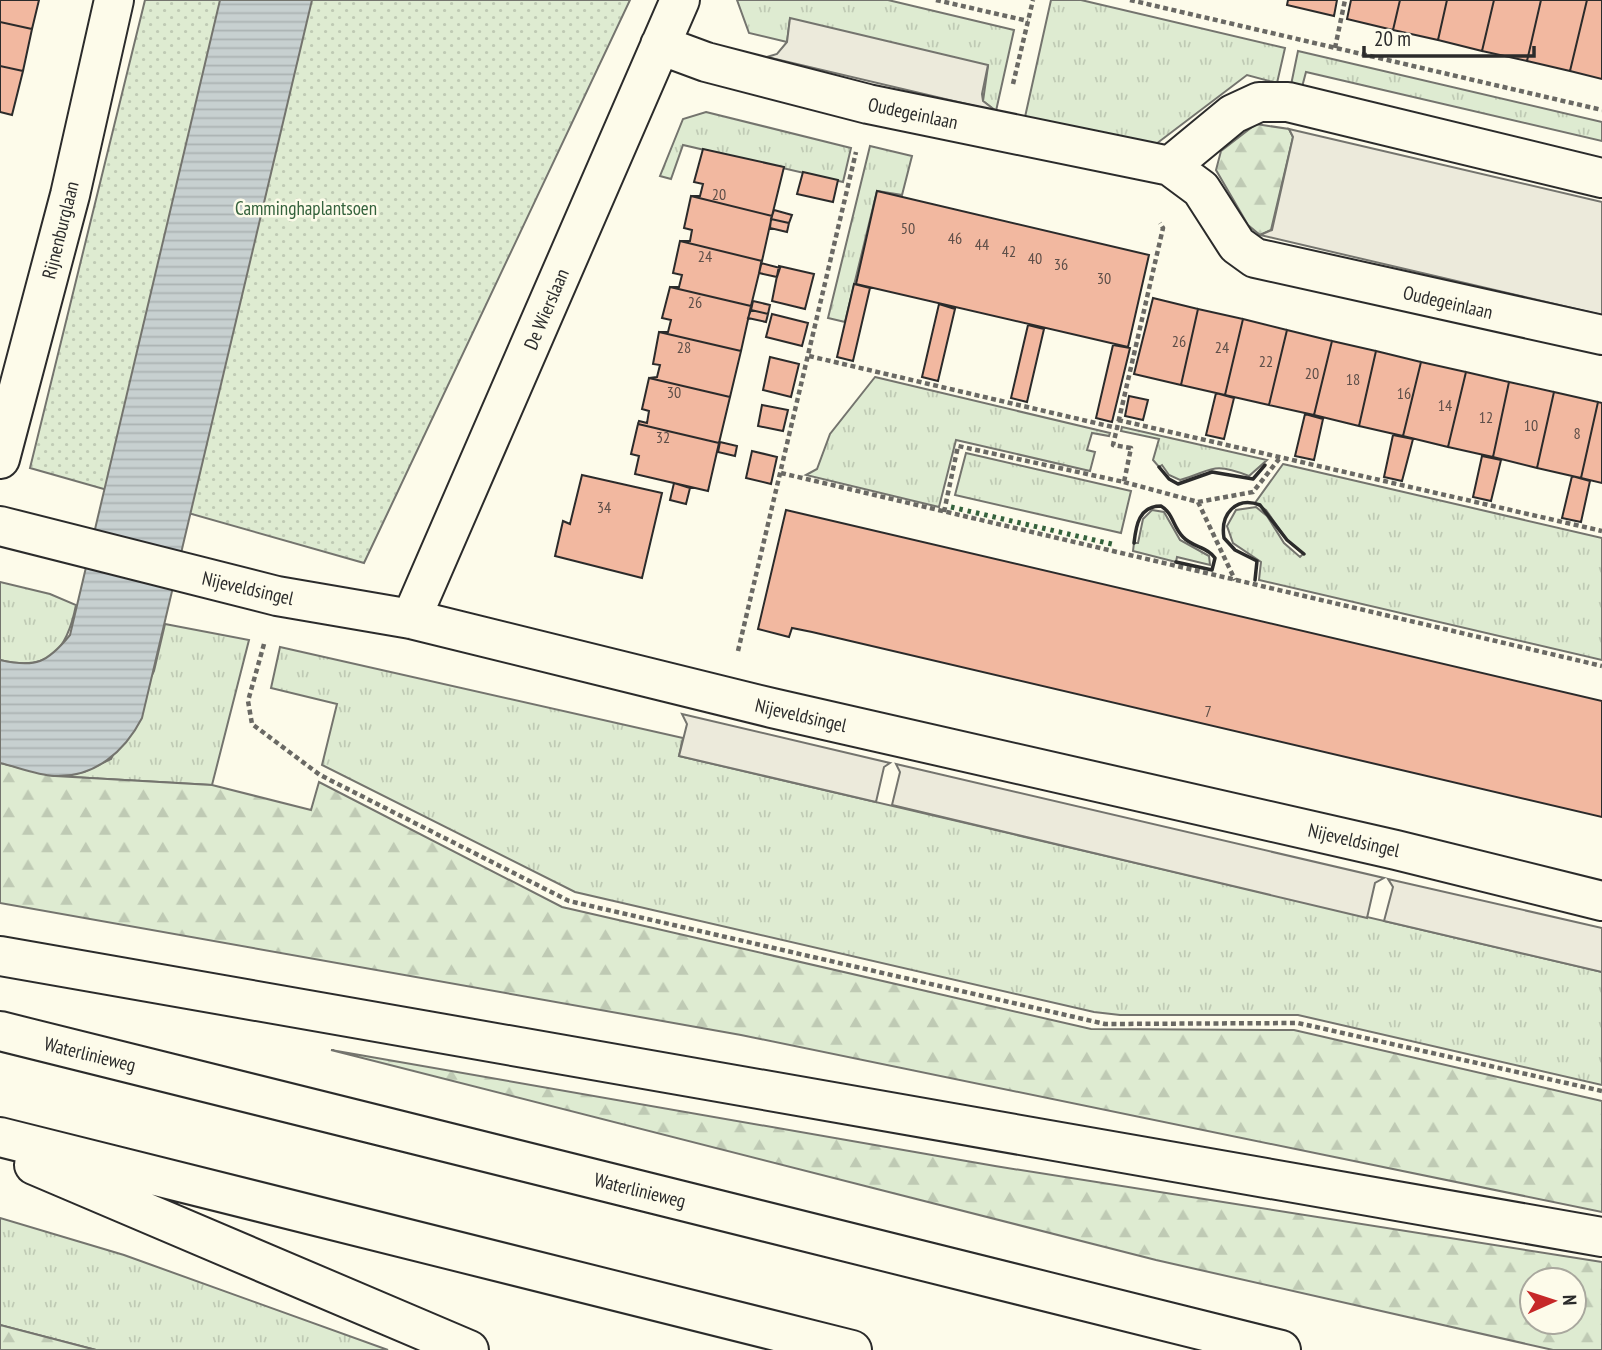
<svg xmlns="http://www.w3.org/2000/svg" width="1602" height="1350" font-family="'PT Sans Narrow',sans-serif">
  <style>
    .grass { fill: url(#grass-tufts); stroke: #74746e; stroke-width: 2 }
    .forest { fill: url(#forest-firs); stroke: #74746e; stroke-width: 2; fill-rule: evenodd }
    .park { fill: url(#park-dots); stroke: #74746e; stroke-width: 2 }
    .parking { fill: #eceadb; stroke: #74746e; stroke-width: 2 }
    .water { fill: url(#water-rules); stroke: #74746e; stroke-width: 2 }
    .building { fill: #f2b8a0; stroke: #2b2b2b; stroke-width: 2 }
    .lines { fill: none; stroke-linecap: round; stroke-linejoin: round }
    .minor-casing { stroke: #2b2b2b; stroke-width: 42 }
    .major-casing { stroke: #2b2b2b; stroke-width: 42 }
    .path { stroke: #6a6964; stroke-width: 4.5; stroke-dasharray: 5 3.5; stroke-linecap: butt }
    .minor { stroke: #fdfbea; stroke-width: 38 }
    .major { stroke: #fdfbea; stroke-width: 38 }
    .hedge { stroke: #34623c; stroke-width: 5; stroke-dasharray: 3.5 5; stroke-linecap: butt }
    .wall { stroke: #2b2b2b; stroke-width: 3.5 }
    .labels { text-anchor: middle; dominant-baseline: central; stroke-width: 5; stroke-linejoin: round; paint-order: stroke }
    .number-label { font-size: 16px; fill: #5d4e48 }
    .street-label { font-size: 19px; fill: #2b2b2b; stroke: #fdfbea }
    .park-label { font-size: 19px; fill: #34623c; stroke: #fdfbea }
  </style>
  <defs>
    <pattern id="grass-tufts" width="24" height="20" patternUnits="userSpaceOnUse" patternTransform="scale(1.75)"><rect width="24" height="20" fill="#deebd1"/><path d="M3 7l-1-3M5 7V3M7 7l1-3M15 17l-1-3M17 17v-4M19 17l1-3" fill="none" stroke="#bfcab4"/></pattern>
    <pattern id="forest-firs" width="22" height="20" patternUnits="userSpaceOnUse" patternTransform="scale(1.75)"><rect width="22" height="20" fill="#deebd1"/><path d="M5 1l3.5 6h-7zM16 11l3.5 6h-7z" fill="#bfcab4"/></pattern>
    <pattern id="park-dots" width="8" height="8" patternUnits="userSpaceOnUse" patternTransform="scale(1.75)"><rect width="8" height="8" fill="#deebd1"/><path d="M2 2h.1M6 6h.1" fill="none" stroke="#bfcab4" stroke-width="1.8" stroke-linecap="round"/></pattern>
    <pattern id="water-rules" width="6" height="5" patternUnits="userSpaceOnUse" patternTransform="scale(1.75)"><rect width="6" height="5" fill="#c7d0d0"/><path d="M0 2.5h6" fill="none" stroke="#abb3b3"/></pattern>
  </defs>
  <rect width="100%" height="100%" fill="#fdfbea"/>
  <path class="grass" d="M737 0H888L1014 30 996 111 983 101 988 66 790 19 787 42 749 33Z
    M1051 0H1081L1285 48 1277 83 1247 75 1156 144 1025 117Z
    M1298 51 1602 122V141L1306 72 1302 87 1291 85Z
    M706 112 851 148 843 182 683 145 671 179 660 176 683 119Z
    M870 146 912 156 902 195 877 191 845 322 828 318Z
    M875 377 1110 433 1109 436 1092 433 1087 450 1095 452 1090 471 956 440 939 507 806 475 817 469 830 434Z
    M1122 427 1267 460 1249 476C1210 461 1213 471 1180 480L1169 475 1162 465 1159 467 1153 460 1159 439 1121 431Z
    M966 453 1131 491 1121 533 955 495Z
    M1283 464 1602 538V660L1259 580 1261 562 1233 543 1227 526 1236 510 1256 507 1267 516 1284 543 1300 557 1303 554 1287 540 1266 510 1255 503Z
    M1152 510 1164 512 1180 540 1209 556 1210 565 1177 557 1176 562 1133 551 1134 543H1138L1143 519Z
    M0 582 50 594 76 605C67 651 49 672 0 660Z
    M165 624 249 640 212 785 55 776 84 772 111 759 154 671Z
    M280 647 683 738 679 756 1602 972V1085L1298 1015H1120L1094 1012 575 892 322 765 337 704 271 688Z
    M0 1218 124 1255 388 1350H96L0 1325Z"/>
  <path class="forest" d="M1256 124 1289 129 1293 137 1271 230 1260 235 1248 225 1216 170 1221 151Z
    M0 763 55 776 212 785 311 810 319 782 562 907 1091 1029 1294 1030 1602 1101V1212L741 1035 0 903Z
    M331 1050 995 1166 1602 1262V1350H1553L1156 1260ZM1532 1280H1574V1322H1532Z
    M0 1325 96 1350H0Z"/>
  <path class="park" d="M145 0H630L364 563 30 468Z"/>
  <path class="parking" d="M790 18 988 65 982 94 983 101 996 111 767 57 777 54 787 42Z
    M1289 129 1602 202V315L1260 235 1272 230 1293 137Z
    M682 714 890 763 884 767 876 802 679 756 687 724Z
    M896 764 1384 878 1375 883 1367 918 892 805 900 772Z
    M1388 879 1602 928V972L1384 921 1393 887Z"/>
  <path class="water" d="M220 0H312L142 718C125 751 95 778 54 776 37 775 17 767 0 763V660C36 668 47 663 70 635Z"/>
  <path class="building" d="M0 0H39L32 29 0 22Z
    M1288 0H1337L1334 16 1287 5Z
    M1351 0H1400L1393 30 1347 19Z
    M1400 0H1447L1438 40 1393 30Z
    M1447 0H1494L1482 51 1438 40Z
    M1494 0H1541L1527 61 1482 51Z
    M1541 0H1587L1570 71 1527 61Z
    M1587 0H1602V79L1570 71Z
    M0 22 32 29 23 71 0 66Z
    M0 66 23 71 12 115 0 112Z
    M703 149 784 167 772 216 691 196H700L703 184 694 182Z
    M803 172 838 180 833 202 797 194Z
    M877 191 1149 255 1128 347 856 284Z
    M691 196 772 216 762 261 680 241H690L692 230 684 228Z
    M774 210 792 215 789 223 771 219Z
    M771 219 789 223 787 232 770 228Z
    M680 241 762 261 751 306 670 287H679L682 275 673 273Z
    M761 263 780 268 777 277 759 273Z
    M779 266 814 274 805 309 772 301Z
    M854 284 870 288 853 361 837 357Z
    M670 287 751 306 741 351 659 332H668L671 320 662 318Z
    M1153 298 1198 309 1181 385 1134 374Z
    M753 301 770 305 768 314 751 310Z
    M939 304 955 309 938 381 922 377Z
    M1198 309 1243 319 1225 395 1181 385Z
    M751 310 768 314 766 322 748 318Z
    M772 314 808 323 802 346 766 337Z
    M1243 319 1287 330 1269 405 1225 395Z
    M1028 325 1044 329 1027 402 1011 398Z
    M1287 330 1332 341 1314 415 1269 405Z
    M659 332 741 351 730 397 649 378 657 377 660 365 653 364Z
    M1332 341 1376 351 1359 426 1314 415Z
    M1113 345 1130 348 1112 422 1096 418Z
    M1376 351 1421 362 1403 436 1359 426Z
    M770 357 799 364 791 397 763 390Z
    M1421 362 1466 372 1448 447 1403 436Z
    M1466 372 1509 382 1493 457 1448 447Z
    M649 378 730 397 719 443 638 424 639 421 647 423 649 411 642 409Z
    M1509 382 1554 392 1537 468 1493 457Z
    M1554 392 1598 402 1581 478 1537 468Z
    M1216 393 1234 398 1224 439 1206 435Z
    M1129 396 1148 400 1143 420 1125 416Z
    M1598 402 1602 403V483L1581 478Z
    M762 405 788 410 783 431 758 426Z
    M1305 414 1323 419 1314 460 1295 456Z
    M638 424 719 443 708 491 635 474 639 456 631 454Z
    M1393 435 1413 439 1402 481 1384 477Z
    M720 442 737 446 735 456 718 452Z
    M752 451 777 457 771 484 746 478Z
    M1482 456 1501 460 1491 501 1473 497Z
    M582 475 662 493 642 578 555 556 563 521 570 524Z
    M1572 476 1590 481 1581 522 1562 518Z
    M674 483 690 488 686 504 670 500Z
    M786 510 1602 701V817L812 632 792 628 789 637 758 629Z"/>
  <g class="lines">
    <g class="minor-casing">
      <path id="minor" d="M660 45 706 62 868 104 1170 166 1201 189 1237 245 1255 258 1602 335
        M1170 166 1233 114 1259 102H1288L1602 178
        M0 459 70 195 114 0
        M0 526 277 596 411 619 772 708 1396 850 1602 901
        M411 619 680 0"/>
    </g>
    <g class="major-casing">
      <path id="major" d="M0 956 1602 1237
        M0 1031 1281 1350
        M0 1137 852 1350
        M34 1165 469 1350"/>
    </g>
    <path class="path" d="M936 0 1028 21
      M1130 0 1602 110
      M1335 48 1345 0
      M1013 84 1033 0
      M809 356 1117 428 1163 228 1160 223
      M1118 420 1602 531
      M781 473 1602 666
      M1124 482 1198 502 1235 580
      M1198 502 1253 492 1279 459
      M944 512 958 446 1124 482 1131 448 1113 445 1117 428
      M264 644 248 701 252 724 320 775 569 901 1105 1024 1298 1023 1602 1091
      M738 651 856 152"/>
    <use href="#minor" class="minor"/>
    <use href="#major" class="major"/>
    <path class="hedge" d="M951 507 1116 545"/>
    <path class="wall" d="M1159 467 1169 479 1178 484 1212 472 1253 479 1265 465
      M1134 543C1136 525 1139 506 1161 506 1173 513 1173 527 1183 537 1192 547 1208 547 1215 558L1212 570 1176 562
      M1255 580 1257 561 1235 550 1224 538C1220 514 1236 496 1260 505L1287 540 1304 554"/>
  </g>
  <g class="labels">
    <g class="number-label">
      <text x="719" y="194">20</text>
      <text x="908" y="228">50</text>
      <text x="955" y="238">46</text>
      <text x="982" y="244">44</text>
      <text x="1009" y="251">42</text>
      <text x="705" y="256">24</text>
      <text x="1035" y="258">40</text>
      <text x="1061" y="264">36</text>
      <text x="1104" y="278">30</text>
      <text x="695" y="302">26</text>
      <text x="1179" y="341">26</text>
      <text x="684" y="347">28</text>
      <text x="1222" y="347">24</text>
      <text x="1266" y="361">22</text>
      <text x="1312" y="373">20</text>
      <text x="1353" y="379">18</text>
      <text x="674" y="392">30</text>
      <text x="1404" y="393">16</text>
      <text x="1445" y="405">14</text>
      <text x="1486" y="417">12</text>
      <text x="1531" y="425">10</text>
      <text x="1577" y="433">8</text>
      <text x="663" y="437">32</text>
      <text x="604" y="507">34</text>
      <text x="1208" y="711">7</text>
    </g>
    <g class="street-label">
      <text transform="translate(913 113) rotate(12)">Oudegeinlaan</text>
      <text transform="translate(60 230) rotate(-76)">Rijnenburglaan</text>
      <text transform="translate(1448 302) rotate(13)">Oudegeinlaan</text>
      <text transform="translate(546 309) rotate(-67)">De Wierslaan</text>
      <text transform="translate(248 588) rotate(13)">Nijeveldsingel</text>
      <text transform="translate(801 715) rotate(13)">Nijeveldsingel</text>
      <text transform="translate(1354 840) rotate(13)">Nijeveldsingel</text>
      <text transform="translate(90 1054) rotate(14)">Waterlinieweg</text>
      <text transform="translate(640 1190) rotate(14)">Waterlinieweg</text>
    </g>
    <g class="park-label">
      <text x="306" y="208">Camminghaplantsoen</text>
    </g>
  </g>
  <g transform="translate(1553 1301) rotate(87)"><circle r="33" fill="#fdfbea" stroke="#a9a89e" stroke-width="2"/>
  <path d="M0-5L12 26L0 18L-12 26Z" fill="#c62828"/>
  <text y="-10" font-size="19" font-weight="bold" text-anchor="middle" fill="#2b2b2b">N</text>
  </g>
  <path d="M1364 46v10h170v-10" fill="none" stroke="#2b2b2b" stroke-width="3.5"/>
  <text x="1374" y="46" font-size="21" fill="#2b2b2b" stroke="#fdfbea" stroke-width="5" paint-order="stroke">20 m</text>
</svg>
